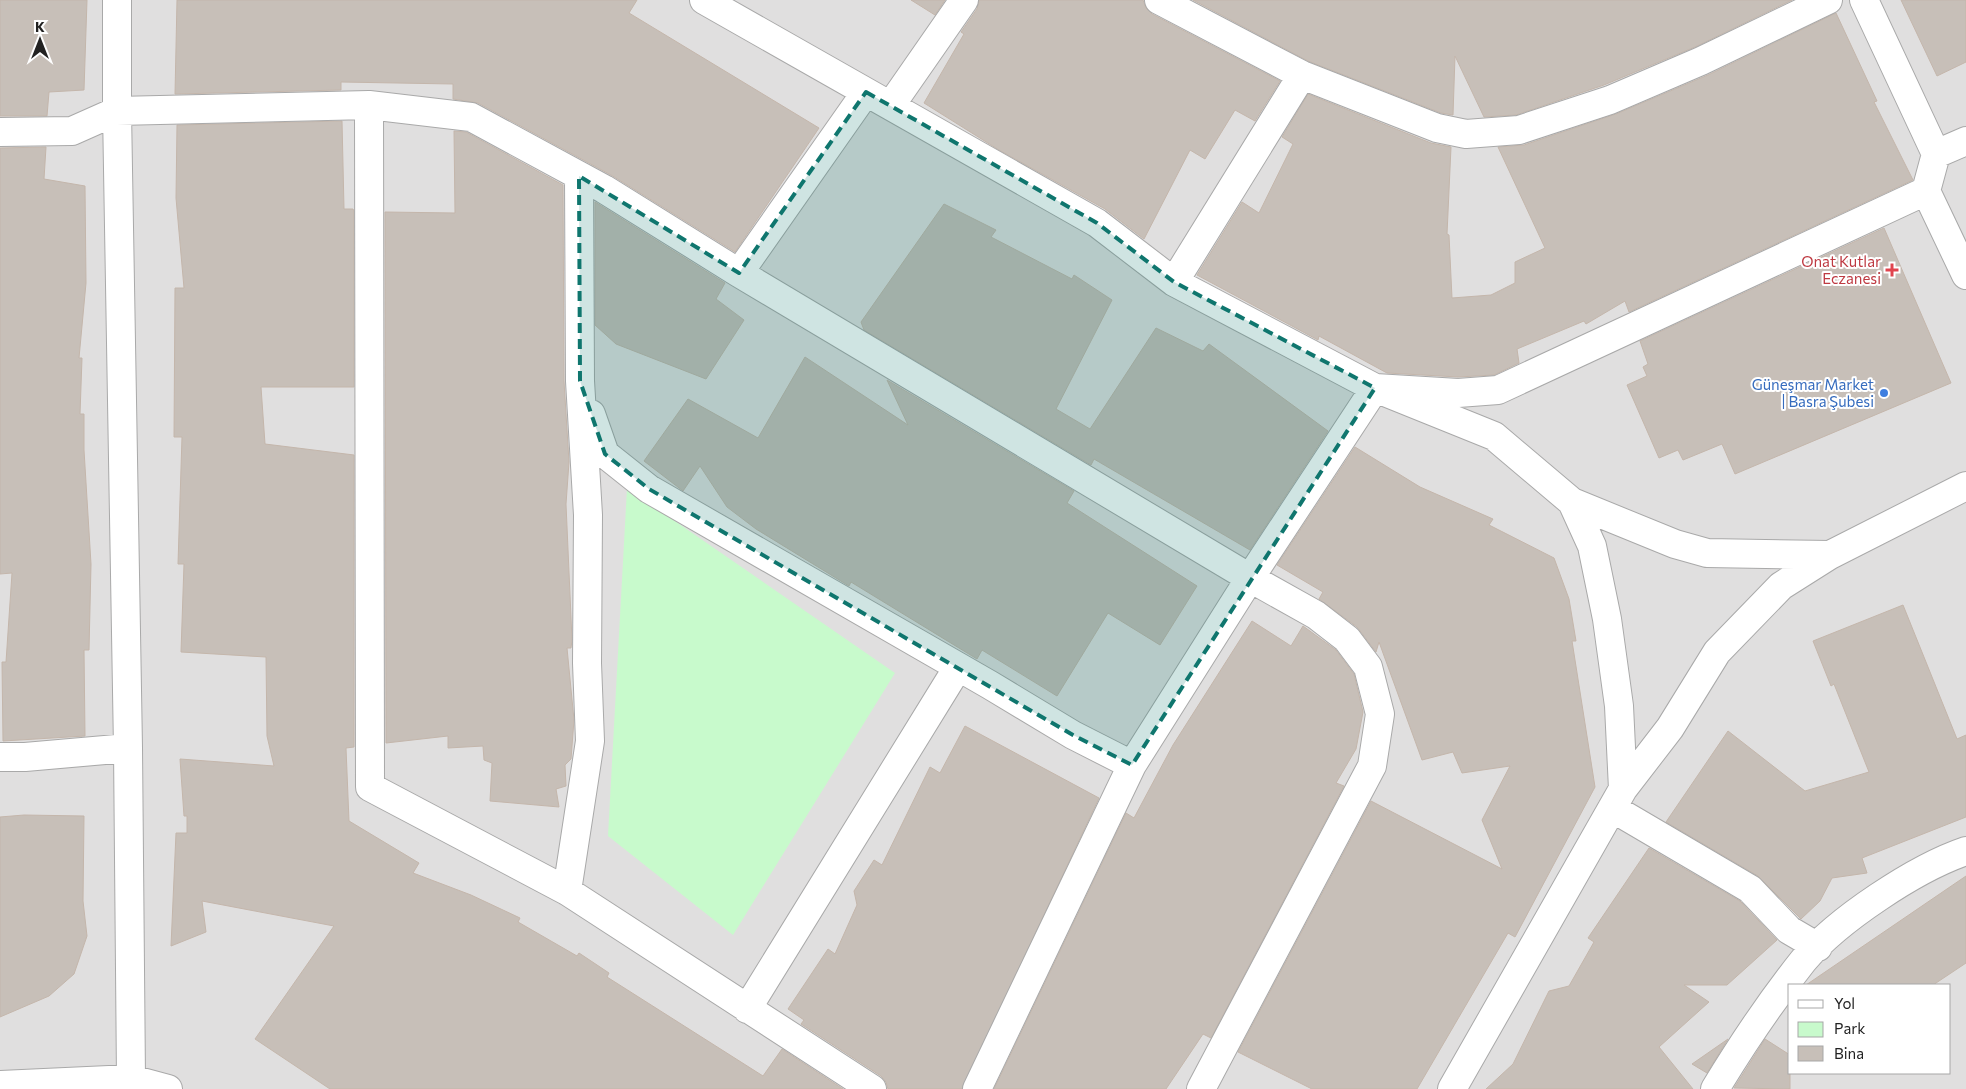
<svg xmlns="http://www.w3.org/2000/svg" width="1966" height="1089" font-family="Commissioner,sans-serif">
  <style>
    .residential { fill: #e0dfdf; fill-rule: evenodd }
    .park { fill: #c8facc }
    .building { fill: #c7bfb8; stroke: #c4b6ab }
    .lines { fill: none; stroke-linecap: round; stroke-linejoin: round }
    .minor-casing { stroke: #a9a9a9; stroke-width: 30 }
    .minor { stroke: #fff; stroke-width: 28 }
    .marked { fill: #0f766e; fill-opacity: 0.2; stroke: #0f766e; stroke-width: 4; stroke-dasharray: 10 6; stroke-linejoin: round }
    .health-dot { fill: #e0444e; stroke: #fff; stroke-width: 2 }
    .shop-dot { fill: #3f7fe0; stroke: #fff; stroke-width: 2 }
    .labels { text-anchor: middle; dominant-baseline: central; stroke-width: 4; stroke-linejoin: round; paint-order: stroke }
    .health-label { font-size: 15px; fill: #be3a42; stroke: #fff; text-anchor: end }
    .shop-label { font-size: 15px; fill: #366cbe; stroke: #fff; text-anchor: end }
  </style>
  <rect width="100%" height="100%" fill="#f2efe9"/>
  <path class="residential" d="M0 0H1966V1089H0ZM1790 985H1950V1073H1790Z"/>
  <path class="park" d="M627 488 895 673 733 935 608 836Z"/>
  <path class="building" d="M0 0H87L84 90 49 92 47 116H0Z
    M177 0H637L629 13 819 128 735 252 611 175 478 103 453 99V84L341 82V90L175 94Z
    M911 0H945L935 15Z
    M979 0H1143L1146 8 1152 14 1280 81 1255 121 1235 110 1205 159 1190 150 1144 239 1105 209 999 150 924 103 964 34 961 32 977 9Z
    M1193 0H1792L1695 47 1604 85 1516 115 1484 117 1455 56 1453 115 1441 113 1308 61Z
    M1901 0H1966V62L1937 76Z
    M1836 13 1877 101 1874 102 1913 180 1629 312 1625 301 1586 324 1584 321 1517 349 1519 363 1494 375 1458 377 1387 373 1319 336 1318 340 1197 275 1242 202 1259 213 1293 144 1282 137 1308 94 1431 143 1451 147 1447 234 1449 235 1452 298 1491 295 1515 283V262L1545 248 1498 147 1524 145 1616 114 1708 75Z
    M342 121 344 209H353L354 211V387H261L265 444 354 455V747L346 748 349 821 419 863 413 873 471 895 520 918 518 922 577 956 579 953 609 973 607 977 763 1076 782 1049 843 1089H330L255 1039 334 926 202 901 206 932 171 946 176 833H187V816H184L180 759 274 766 267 736 266 657 181 652 184 564H178L182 437H174L175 288H184L176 198 177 125Z
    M454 131 466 132 563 185 564 381 569 462 566 504 572 640 571 648H567L574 720 571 759 565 765 566 786 556 789 559 807 490 801 492 763 484 760 483 746 448 748V736L386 743 385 212 455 213Z
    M46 147 44 179 85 186 86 283 79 358H82L80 414H84V450L91 564 89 650H84L85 736 3 741 2 662H6L12 573 0 574V148Z
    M595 202 725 283 716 299 744 320 706 379 616 344 595 325Z
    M944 204 996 230 991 237 1072 279 1074 275 1112 300 1056 409 1090 429 1156 328 1203 351 1209 344 1328 431 1250 550 1094 459 1091 465 864 330 861 322Z
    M1884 228 1951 383 1735 474 1722 444 1683 460 1678 450 1659 458 1627 385 1647 376 1643 367 1648 364 1640 341Z
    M805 357 908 425 887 380 1074 491 1067 503 1197 586 1160 645 1108 613 1057 696 982 650 977 659 851 582 849 586 756 529 727 507 700 466 683 491 644 461 688 399 758 438Z
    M1355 447 1420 487 1493 519 1489 525 1554 558 1569 599 1576 641H1572L1595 787 1515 937 1508 933 1417 1089H1312L1238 1052 1371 801 1502 869 1482 820 1510 766 1462 773 1453 752 1422 760 1379 642 1376 652 1357 627 1319 599 1323 592 1277 565Z
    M1903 605 1957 739 1966 735V817L1862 858 1867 873 1832 878 1820 901 1801 919 1758 876 1666 822 1728 731 1805 791 1869 772 1834 684 1831 686 1813 641Z
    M1252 621 1291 646 1303 626 1336 650 1354 674 1363 712 1356 749 1336 783 1344 786 1211 1038 1203 1034 1166 1089H994L1126 813 1134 818 1173 745Z
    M965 726 1099 798 962 1089H888L886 1082 881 1076 801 1024 804 1020 788 1009 828 949 835 954 857 905 854 891 874 860 882 865 930 767 940 773Z
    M24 815 84 816 83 901 87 936 74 974 49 996 0 1017V817Z
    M1649 848 1740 901 1777 940 1727 985H1684L1709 1002 1659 1047 1693 1089H1486L1513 1064 1549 991 1569 986 1594 942 1588 938Z
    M1966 876V963L1933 985H1806Z
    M1728 1039 1707 1073 1692 1064Z
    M1765 1039 1790 1055V1089L1734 1088Z"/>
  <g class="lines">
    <g class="minor-casing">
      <path id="minor" d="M117 0V111L128 748 131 1079
        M704 0 1097 223 1174 282 1375 388 1494 436 1572 502 1592 546 1607 619 1619 706 1623 789 1452 1089
        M1159 0 1302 75 1437 128 1466 134 1519 130 1610 100 1701 61 1828 0
        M1864 0 1936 154 1926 191 1966 275
        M369 105 370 787 567 891 872 1089
        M891 105 964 0
        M0 132 72 131 117 111 369 105 471 117 604 189 739 273 1250 578 1316 615 1347 639 1368 667 1380 714 1372 766 1201 1089
        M1936 154 1966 141
        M739 273 866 92
        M1174 282 1302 75
        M591 414 605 454 649 489 990 685 1073 735 1132 765
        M1572 502 1675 544 1707 553 1830 555
        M0 757H25L128 748
        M1623 789 1670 728 1717 652 1781 586 1830 555 1966 486
        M1612 808 1750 889 1789 930 1818 947
        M567 891 590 741 587 663 588 515 580 381 579 176
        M747 1009 958 667
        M0 1085 131 1079 168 1089
        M977 1089 1132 765 1250 578 1375 388 1458 393 1498 390 1926 191
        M1715 1089C1741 1046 1772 1000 1803 961 1837 920 1916 868 1966 851"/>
    </g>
    <use href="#minor" class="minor"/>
  </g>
  <path class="marked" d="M866 92 1097 223 1174 282 1375 388 1132 765 1073 735 649 489 605 454 580 381 579 176 739 273Z"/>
  <path class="health-dot" d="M1889.5 262.5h5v5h5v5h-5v5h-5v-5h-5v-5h5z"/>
  <circle class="shop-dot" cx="1884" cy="393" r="5"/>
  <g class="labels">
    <g class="health-label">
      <text x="1881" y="261">Onat Kutlar<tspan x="1881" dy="17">Eczanesi</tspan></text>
    </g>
    <g class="shop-label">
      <text x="1874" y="384">Güneşmar Market<tspan x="1874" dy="17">| Basra Şubesi</tspan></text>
    </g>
  </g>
  <rect x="1788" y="984" width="162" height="90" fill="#ffffff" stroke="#a7a7a7"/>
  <rect x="1798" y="1000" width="25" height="8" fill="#ffffff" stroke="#a7a7a7"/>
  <text x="1834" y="1009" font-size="15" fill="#222222">Yol</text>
  <rect x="1798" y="1022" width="25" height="15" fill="#c8facc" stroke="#a7a7a7"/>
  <text x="1834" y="1034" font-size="15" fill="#222222">Park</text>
  <rect x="1798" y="1046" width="25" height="15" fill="#c7bfb8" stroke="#a7a7a7"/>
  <text x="1834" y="1059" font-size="15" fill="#222222">Bina</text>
  <g transform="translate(40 40)" stroke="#ffffff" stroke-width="4" paint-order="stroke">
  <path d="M0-4L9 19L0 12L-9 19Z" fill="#222222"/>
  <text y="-8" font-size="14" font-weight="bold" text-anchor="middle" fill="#222222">K</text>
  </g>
</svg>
